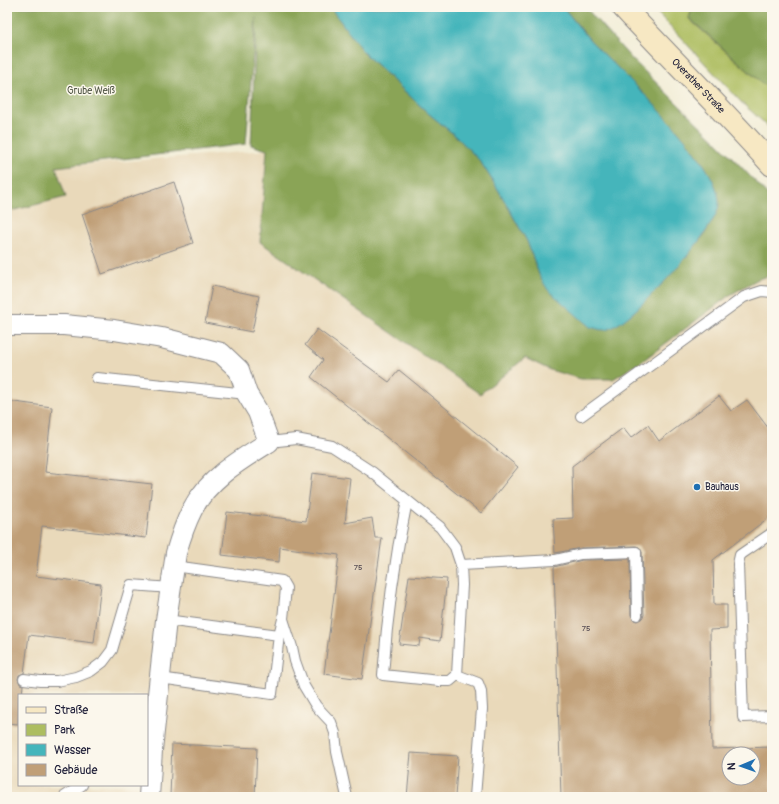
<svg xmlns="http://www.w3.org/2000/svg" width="779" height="804" font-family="Pangolin,sans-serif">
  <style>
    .built { fill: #e9d9ba; fill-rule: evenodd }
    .green { fill: #adbd60; stroke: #68704e }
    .forest { fill: #8aa456; stroke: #566348 }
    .water { fill: #45b5bb; stroke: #346c7b }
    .building { fill: #c09f77; fill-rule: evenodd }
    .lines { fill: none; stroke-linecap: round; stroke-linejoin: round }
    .lane-casing { stroke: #8a8888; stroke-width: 12 }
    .street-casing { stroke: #8a8888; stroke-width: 22 }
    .secondary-casing { stroke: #8a8888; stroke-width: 24 }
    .lane { stroke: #fff; stroke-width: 10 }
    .street { stroke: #fff; stroke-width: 20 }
    .secondary { stroke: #f7e8c3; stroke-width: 22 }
    .poi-dot { fill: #1f6fb2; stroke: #fbf7ec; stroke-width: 1.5 }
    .labels { text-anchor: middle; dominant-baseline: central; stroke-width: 3; stroke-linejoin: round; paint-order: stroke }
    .number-label { font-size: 8px; fill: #4a414a }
    .street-label { font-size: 10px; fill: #22223b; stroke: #fbf7ec }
    .park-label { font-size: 10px; fill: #535848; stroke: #fbf7ec }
    .poi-label { font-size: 10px; fill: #22223b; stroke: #fbf7ec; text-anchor: start }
  </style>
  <rect width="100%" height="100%" fill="#fbf7ec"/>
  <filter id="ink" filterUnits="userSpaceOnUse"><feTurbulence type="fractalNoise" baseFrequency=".025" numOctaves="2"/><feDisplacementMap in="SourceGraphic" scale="8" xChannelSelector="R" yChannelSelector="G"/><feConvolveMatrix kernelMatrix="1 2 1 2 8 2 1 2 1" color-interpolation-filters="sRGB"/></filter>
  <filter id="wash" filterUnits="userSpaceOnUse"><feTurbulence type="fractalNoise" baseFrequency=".012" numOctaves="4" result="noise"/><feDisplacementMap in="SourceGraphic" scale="16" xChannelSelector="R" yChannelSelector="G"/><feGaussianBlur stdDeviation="0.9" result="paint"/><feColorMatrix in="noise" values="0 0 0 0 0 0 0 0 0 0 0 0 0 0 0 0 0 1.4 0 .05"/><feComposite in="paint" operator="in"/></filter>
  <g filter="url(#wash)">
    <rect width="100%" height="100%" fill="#f2edd6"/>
    <path class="built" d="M267 150 260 242 480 394 525 358 550 370 581 379 642 362 730 295 758 279 772 275V797H7V212L66 197 55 167ZM19 695H147V785H19ZM729 754H753V778H729Z"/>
    <path class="green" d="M652 7H691L692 9 689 19 772 92V130L741 102Z"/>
    <path class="forest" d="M7 7H330L364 53 428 113 457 137 480 161 499 191 527 241 540 277 616 325 633 313 659 287 705 234 717 194 712 180 702 163 676 130 644 94 590 40 563 7H585L631 58 728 153 772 199V275L758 279 730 295 641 362 613 379H581L550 370 525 358 480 394 260 242 267 150 251 145 256 18 246 144 56 167 66 197 7 212Z
      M693 7H772V92L689 18Z"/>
    <path class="water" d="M330 7H563C572 18 580 29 590 40 620 72 721 161 719 204 718 223 672 275 657 289 645 301 621 327 605 330 599 330 595 328 590 327L548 290 540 277 527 241 499 191 480 161 457 137 428 113 364 53Z"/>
    <g id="blocks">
      <path class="building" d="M174 182 193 243 102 274 82 214Z
        M212 286 259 296 252 332 205 323Z
        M317 329 389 382 399 370 518 467 481 513 311 377 323 360 305 345Z
        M719 396 731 411 747 400 772 433V515L713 560 714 605H727V629L710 630 712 749 772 747V797H561L554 567 582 560 630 559 631 615 634 620 637 621 642 618 644 615 642 552 639 547 636 546 581 548 555 553 553 519 573 518 572 466 623 428 631 438 648 425 659 441ZM729 754H753V778H729Z
        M7 401 52 407 45 472 152 484 146 538 42 526 36 576 101 584 94 643 29 635 24 673 19 675 18 679 20 684 23 685 22 695H19L18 724 7 723Z
        M312 473 350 478 345 523 372 518 375 538H382L362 679 324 674 339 555 280 547 279 562 222 555 227 512 306 521Z
        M409 576 447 579 440 641 420 638 419 646 399 644Z
        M172 744 257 748 255 797H170Z
        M411 753 458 756 455 797H407Z"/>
    </g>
  </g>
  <g filter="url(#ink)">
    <use href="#blocks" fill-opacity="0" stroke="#8a8888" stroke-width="1"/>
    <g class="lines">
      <g class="lane-casing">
        <path id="lane" d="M97 378 247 394
          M581 416 744 297 762 291 772 292
          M269 442 296 439 332 446 372 472 440 527 455 547 461 565 462 585 457 675 478 683 481 691 482 709 475 797
          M407 501C395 558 387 617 383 675L440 681H450L457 675
          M772 533 740 555 738 564 743 717 772 716
          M461 565 555 560 581 554 636 552 637 615
          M174 566 282 581 286 588 283 619 292 647 295 661 304 686 316 706 331 722 335 733 337 752 347 797
          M166 620 279 635
          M160 678 272 694 279 635 283 619
          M24 679 40 681H57L76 677 91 671 103 662 112 650 131 585 171 588
          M64 797 82 785"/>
      </g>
      <g class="street-casing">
        <path id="street" d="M11 325H64L114 330 162 338 221 353 239 370 247 394 258 412 269 442C240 460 208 479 192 510 185 524 180 539 176 553L166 620 152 750 149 797"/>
      </g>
      <g class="secondary-casing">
        <g id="secondary">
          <path id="s1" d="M623 7C672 60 724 111 772 165"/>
        </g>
      </g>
      <use href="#lane" class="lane"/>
      <use href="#street" class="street"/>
      <use href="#secondary" class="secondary"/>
    </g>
  </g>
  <circle class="poi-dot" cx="697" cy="487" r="4"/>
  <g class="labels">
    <g class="number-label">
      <text x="358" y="567">75</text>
      <text x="586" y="628">75</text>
    </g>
    <g class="street-label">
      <text stroke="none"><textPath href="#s1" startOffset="109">Overather Straße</textPath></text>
    </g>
    <g class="park-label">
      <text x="91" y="91">Grube Weiß</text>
    </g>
    <g class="poi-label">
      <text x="705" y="487">Bauhaus</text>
    </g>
  </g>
  <rect width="779" height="804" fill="none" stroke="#fbf7ec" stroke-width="24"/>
  <rect x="18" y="694" width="130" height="92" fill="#fbf7ec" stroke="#a4a2a5"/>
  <rect x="26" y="707" width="20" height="6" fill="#f7e8c3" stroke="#a4a2a5"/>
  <text x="54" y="714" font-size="12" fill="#22223b">Straße</text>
  <rect x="26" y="724" width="20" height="12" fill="#adbd60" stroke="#a4a2a5"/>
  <text x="54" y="734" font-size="12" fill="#22223b">Park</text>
  <rect x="26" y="744" width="20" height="12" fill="#45b5bb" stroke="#a4a2a5"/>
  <text x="54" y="754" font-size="12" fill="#22223b">Wasser</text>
  <rect x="26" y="764" width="20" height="12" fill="#c09f77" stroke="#a4a2a5"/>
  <text x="54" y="774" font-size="12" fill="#22223b">Gebäude</text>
  <g transform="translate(741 766) rotate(268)"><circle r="19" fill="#fbf7ec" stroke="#a4a2a5"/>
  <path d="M0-3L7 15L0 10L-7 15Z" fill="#1f6fb2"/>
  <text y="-6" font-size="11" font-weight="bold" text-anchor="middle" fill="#22223b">N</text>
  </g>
</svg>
